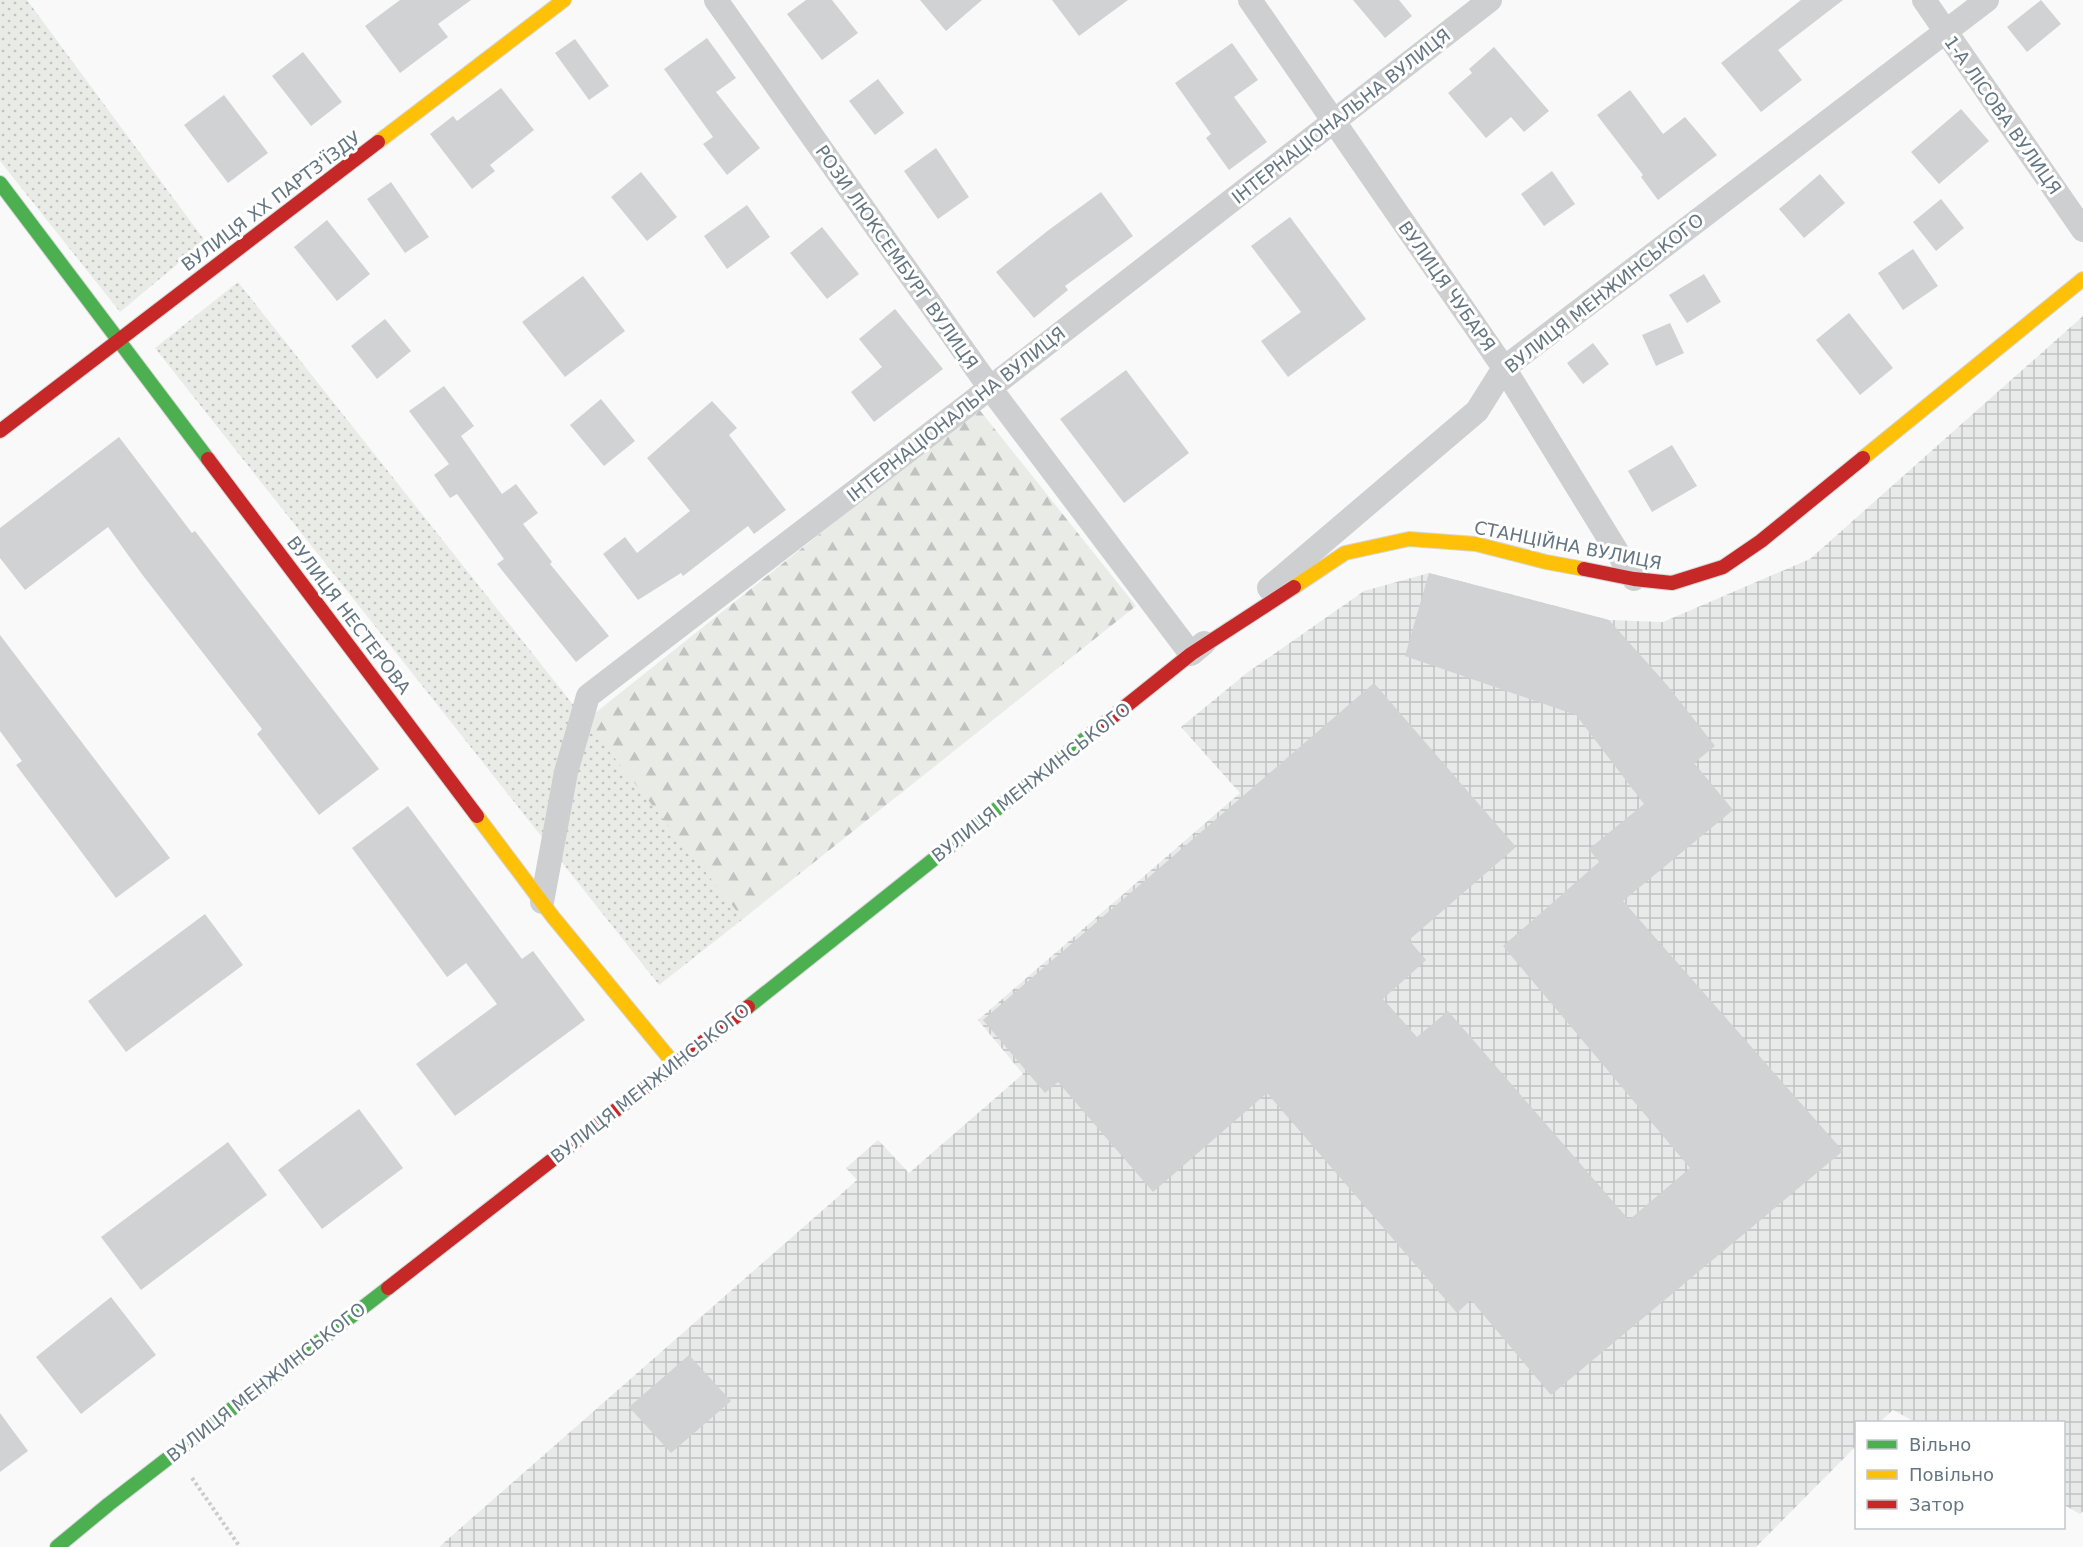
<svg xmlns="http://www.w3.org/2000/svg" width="2083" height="1547" font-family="'DejaVu Sans',sans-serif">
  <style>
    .industrial { fill: url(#industrial-grid) }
    .grass { fill: url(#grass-dots) }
    .forest { fill: url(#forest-firs) }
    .building { fill: #d0d2d3 }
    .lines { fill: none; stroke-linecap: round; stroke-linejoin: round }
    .fast-casing { stroke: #d5d6d7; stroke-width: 16 }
    .slow-casing { stroke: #d5d6d7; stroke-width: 16 }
    .jam-casing { stroke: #d5d6d7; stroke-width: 16 }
    .path { stroke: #cbcccd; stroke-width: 4; stroke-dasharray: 3 3; stroke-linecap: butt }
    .street { stroke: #cecfd0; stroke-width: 24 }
    .fast { stroke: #4caf50; stroke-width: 14 }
    .slow { stroke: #ffc107; stroke-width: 14 }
    .jam { stroke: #c62828; stroke-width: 14 }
    .labels { text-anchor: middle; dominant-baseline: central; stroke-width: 6; stroke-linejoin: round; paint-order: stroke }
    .street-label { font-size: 18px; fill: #657683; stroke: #fff }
  </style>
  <defs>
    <pattern id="industrial-grid" width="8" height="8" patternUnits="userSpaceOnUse" patternTransform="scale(1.5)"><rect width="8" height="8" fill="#e8e9e9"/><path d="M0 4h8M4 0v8" fill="none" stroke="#c0c1c2"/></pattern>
    <pattern id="grass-dots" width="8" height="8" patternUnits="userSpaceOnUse" patternTransform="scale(1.5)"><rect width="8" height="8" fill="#e8ebe6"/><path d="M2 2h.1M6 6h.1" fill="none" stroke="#c0c3c0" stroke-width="1.8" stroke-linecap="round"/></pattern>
    <pattern id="forest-firs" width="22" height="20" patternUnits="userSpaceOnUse" patternTransform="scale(1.5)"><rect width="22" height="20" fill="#e8ebe6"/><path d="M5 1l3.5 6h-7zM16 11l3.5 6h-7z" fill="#c0c3c0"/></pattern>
  </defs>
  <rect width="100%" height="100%" fill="#f9f9f9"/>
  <path class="industrial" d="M2083 316V1511L2080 1514 2064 1505V1422H1915L1893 1410 1880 1422H1856V1446L1756 1547H439L857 1180 846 1168 878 1140 909 1173 1023 1074 978 1020 1240 793 1181 727 1248 672 1364 591 1429 573 1609 620 1663 622 1810 559Z"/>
  <path class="grass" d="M0 0H27L205 241 120 312 0 161Z
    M238 282 743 919 659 985 155 348Z"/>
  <path class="forest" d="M978 408 1136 606 743 919 585 721Z"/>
  <path class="building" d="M400 0H471L438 24 448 37 400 73 365 26Z
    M806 0H832L858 33 822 60 787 14Z
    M920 0H982L946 31Z
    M1052 0H1128L1079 36Z
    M1353 0H1399L1412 16 1385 38Z
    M1801 0H1843L1778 50 1802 80 1761 112 1721 63Z
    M2041 0 2061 24 2027 52 2007 27Z
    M707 38 736 78 716 92 760 148 727 175 703 144 713 137 664 69Z
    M575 39 609 86 589 100 555 53Z
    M1232 43 1258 80 1234 97 1267 142 1229 170 1206 138 1211 134 1175 83Z
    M1494 47 1549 111 1524 132 1511 117 1486 138 1448 93 1472 73 1469 69Z
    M303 52 342 102 311 126 272 76Z
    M878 79 904 113 875 135 849 101Z
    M501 88 534 130 490 165 495 171 472 189 430 134 453 116 457 121Z
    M1630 90 1663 134 1685 117 1717 155 1658 200 1641 177 1643 175 1597 115Z
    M224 95 268 153 228 183 184 125Z
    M1961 109 1989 141 1939 184 1911 152Z
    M936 148 969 197 938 219 904 171Z
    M1552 171 1575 204 1544 226 1521 194Z
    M641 172 677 217 647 241 611 197Z
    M1820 174 1845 203 1804 238 1779 209Z
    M391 182 429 237 405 253 367 199Z
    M1101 192 1133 236 1065 286 1068 290 1034 318 996 272 1050 229Z
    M1941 199 1964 228 1936 251 1913 222Z
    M747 205 770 237 727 269 704 236Z
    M1290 217 1366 319 1288 377 1261 341 1301 312 1251 246Z
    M327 220 370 274 337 301 294 247Z
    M822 227 859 274 827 299 790 253Z
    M1913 249 1938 286 1903 310 1878 273Z
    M1704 274 1721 302 1687 323 1669 295Z
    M583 276 625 331 565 377 522 322Z
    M895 309 943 369 874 422 851 392 882 367 859 339Z
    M1849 313 1893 368 1860 395 1816 340Z
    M385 319 411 351 377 379 351 346Z
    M1670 323 1684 353 1656 366 1642 335Z
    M1593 343 1609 364 1583 384 1567 363Z
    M1126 370 1189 453 1124 503 1060 419Z
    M444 386 474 426 461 436 502 494 516 484 538 513 523 524 552 562 550 564 609 636 576 662 497 564 504 559 457 494 450 498 434 475 449 464 409 411Z
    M601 399 635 441 604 466 570 425Z
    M712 401 737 428 729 435 786 510 754 534 748 526 683 576 681 573 638 600 603 554 625 537 637 553 690 511 647 458Z
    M119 437 192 533 195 531 379 769 319 815 257 734 262 729 141 573 108 527 25 590 0 558V528Z
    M1672 445 1697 486 1652 512 1628 471Z
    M1429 573 1609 620 1667 685 1715 746 1694 763 1733 810 1623 901 1843 1151 1551 1395 1471 1300 1457 1313 1267 1093 1153 1192 1058 1082 1045 1093 983 1020 1374 683 1516 847 1409 940 1426 960 1383 999 1417 1037 1448 1011 1629 1220 1690 1168 1503 946 1599 862 1589 849 1644 804 1576 715 1405 656Z
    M0 635 170 858 116 898 16 765 22 761 0 731Z
    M408 806 522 959 533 951 585 1020 455 1116 416 1064 497 1004 466 963 447 977 352 848Z
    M205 914 243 965 126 1052 88 1001Z
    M359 1109 403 1168 322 1229 278 1170Z
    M228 1142 267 1195 141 1290 101 1237Z
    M111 1297 156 1355 81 1414 36 1357Z
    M689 1355 731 1401 671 1453 629 1407Z
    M0 1413 28 1451 0 1472Z"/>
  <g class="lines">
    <g class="fast-casing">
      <path id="fast" d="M0 183 208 459
        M748 1007 1096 730
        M57 1547 109 1504 388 1288"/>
    </g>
    <g class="slow-casing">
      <path id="slow" d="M378 142 564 0
        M1863 458 2083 279
        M1294 587 1345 553 1409 539 1476 544 1546 562 1584 569
        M477 816 553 917 675 1065"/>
    </g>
    <g class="jam-casing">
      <path id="jam" d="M0 431 378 142
        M208 459 477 816
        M1584 569 1634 579 1672 583 1723 567 1761 541 1863 458
        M1096 730 1191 654 1294 587
        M388 1288 748 1007"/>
    </g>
    <path class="path" d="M192 1478 240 1547"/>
    <path class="street" d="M716 0 990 388 1191 654 1204 643
      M1250 0 1504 368 1634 579
      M1924 0 2083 230
      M1269 588 1477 411 1504 368 1987 0
      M542 902 566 772 588 696 990 388 1490 0"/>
    <use href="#fast" class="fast"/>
    <use href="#slow" class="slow"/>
    <use href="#jam" class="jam"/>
  </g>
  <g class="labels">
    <g class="street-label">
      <text transform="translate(2003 115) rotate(55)">1-А ЛІСОВА ВУЛИЦЯ</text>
      <text transform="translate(1341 116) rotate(-38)">ІНТЕРНАЦІОНАЛЬНА ВУЛИЦЯ</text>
      <text transform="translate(271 201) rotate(-37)">ВУЛИЦЯ XX ПАРТЗ'ЇЗДУ</text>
      <text transform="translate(897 257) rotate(55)">РОЗИ ЛЮКСЕМБУРГ ВУЛИЦЯ</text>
      <text transform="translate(1447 286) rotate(55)">ВУЛИЦЯ ЧУБАРЯ</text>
      <text transform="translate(1604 293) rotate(-38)">ВУЛИЦЯ МЕНЖИНСЬКОГО</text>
      <text transform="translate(956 414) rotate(-38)">ІНТЕРНАЦІОНАЛЬНА ВУЛИЦЯ</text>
      <text transform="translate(1568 545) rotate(11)">СТАНЦІЙНА ВУЛИЦЯ</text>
      <text transform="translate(349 615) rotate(53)">ВУЛИЦЯ НЕСТЕРОВА</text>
      <text transform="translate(1031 782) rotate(-38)">ВУЛИЦЯ МЕНЖИНСЬКОГО</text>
      <text transform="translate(650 1083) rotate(-38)">ВУЛИЦЯ МЕНЖИНСЬКОГО</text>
      <text transform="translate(266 1382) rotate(-38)">ВУЛИЦЯ МЕНЖИНСЬКОГО</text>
    </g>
  </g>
  <rect x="1855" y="1421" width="210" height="108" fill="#ffffff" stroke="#c1c8cd" stroke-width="1.5"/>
  <rect x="1867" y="1440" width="30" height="9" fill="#4caf50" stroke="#c1c8cd" stroke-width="1.5"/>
  <text x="1909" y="1451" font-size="18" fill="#657683">Вільно</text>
  <rect x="1867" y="1470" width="30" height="9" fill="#ffc107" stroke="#c1c8cd" stroke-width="1.5"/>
  <text x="1909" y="1481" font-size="18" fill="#657683">Повільно</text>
  <rect x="1867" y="1500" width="30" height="9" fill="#c62828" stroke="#c1c8cd" stroke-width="1.5"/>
  <text x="1909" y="1511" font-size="18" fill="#657683">Затор</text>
</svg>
